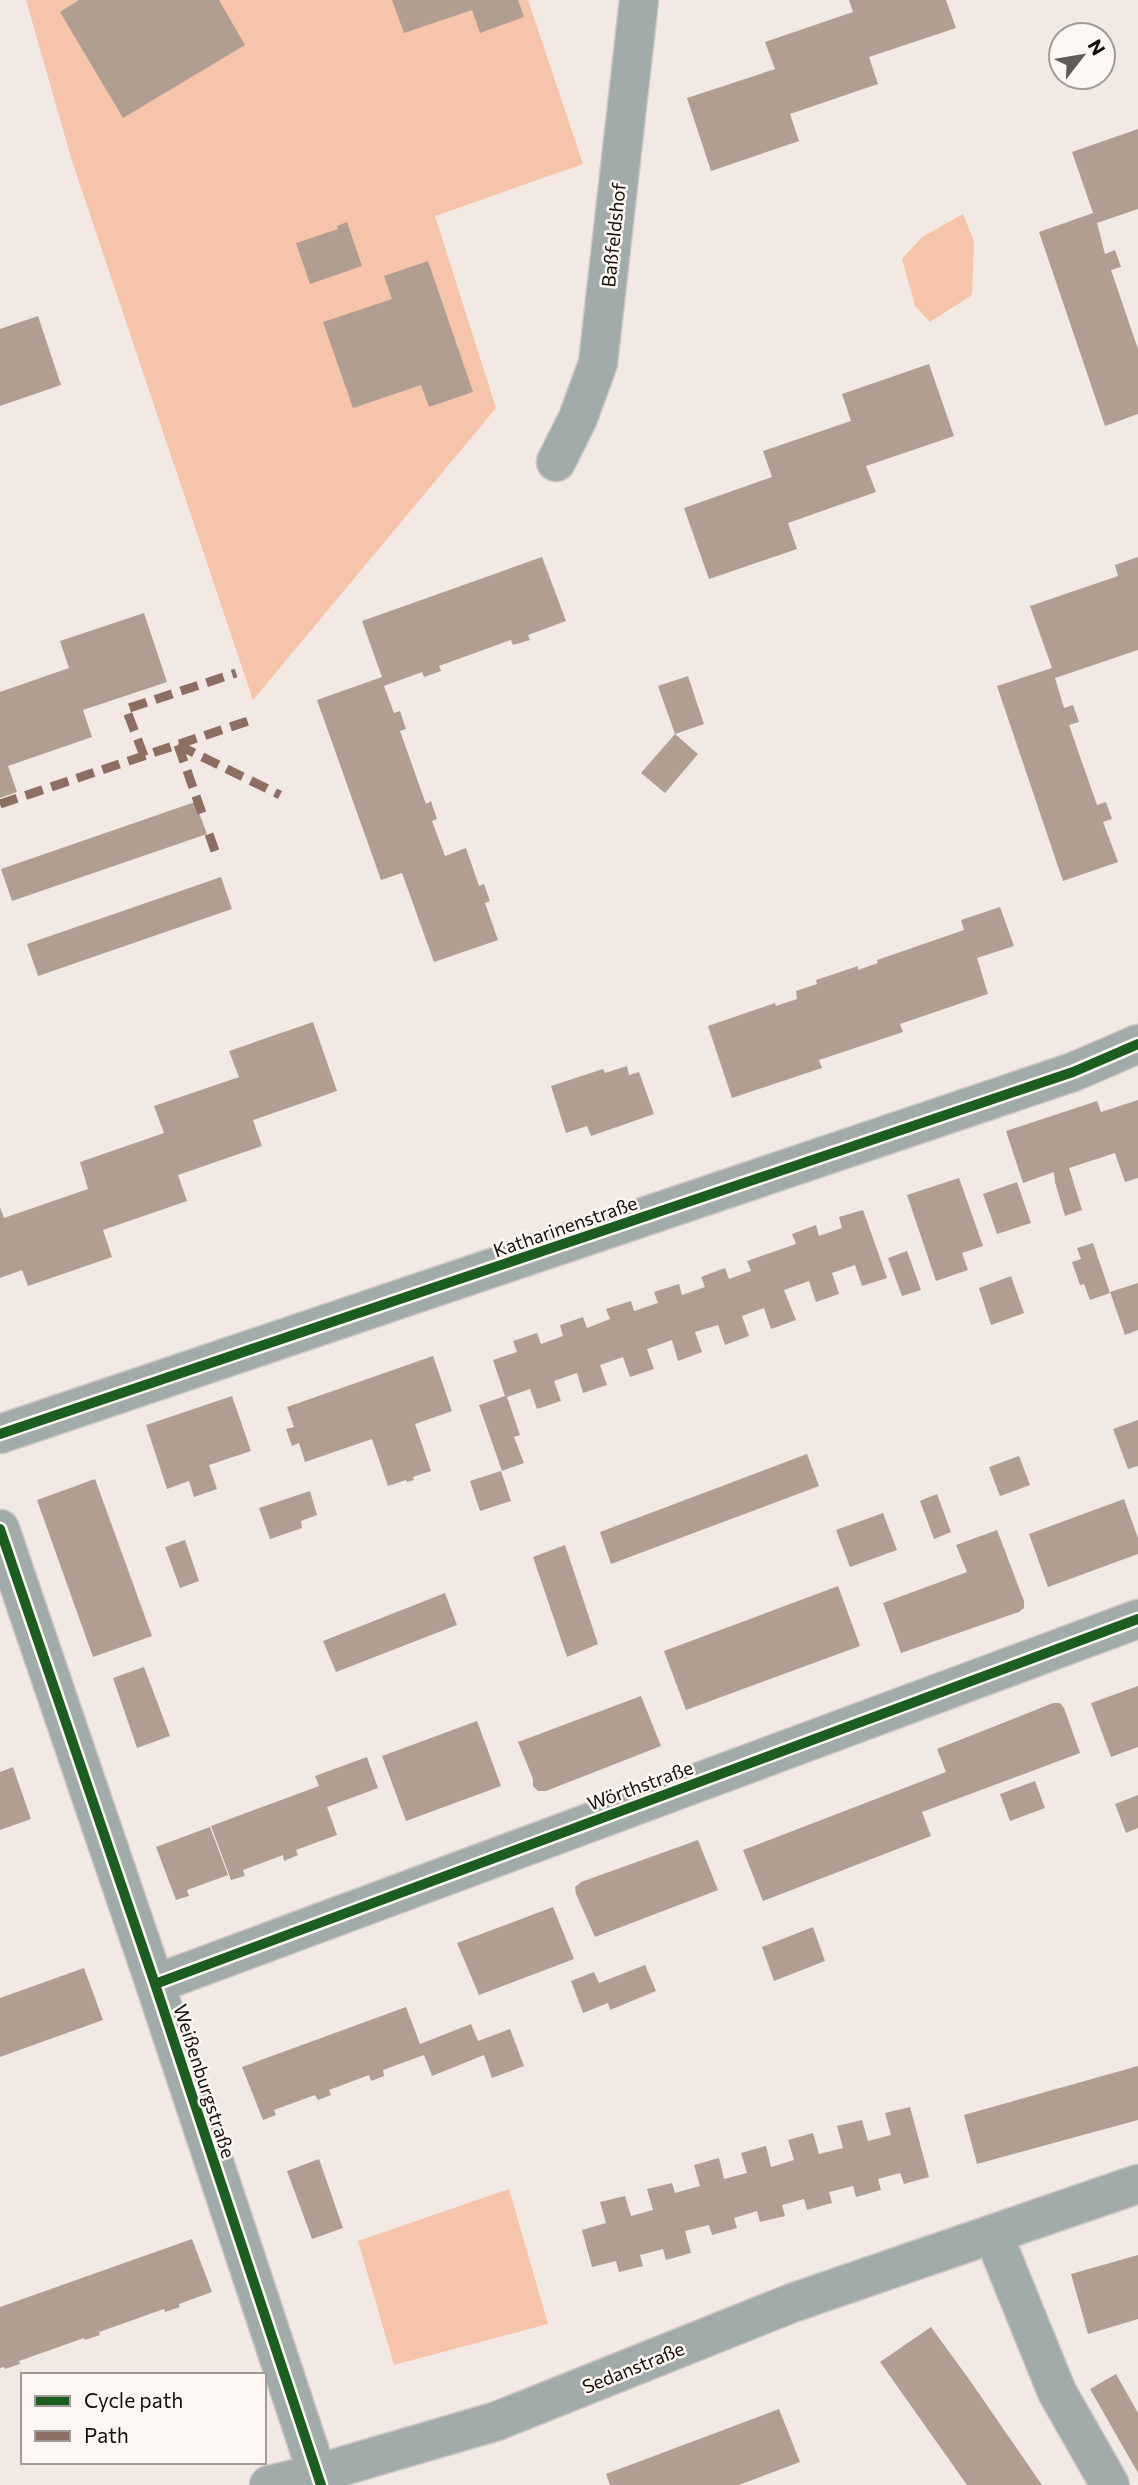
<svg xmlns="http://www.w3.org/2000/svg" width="1138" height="2485" font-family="Commissioner,sans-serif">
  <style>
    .green { fill: #f6c4a8 }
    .building { fill: #b19e93 }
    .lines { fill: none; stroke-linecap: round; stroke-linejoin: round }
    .minor-casing { stroke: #cec7c3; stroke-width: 41 }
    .minor { stroke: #a1acaa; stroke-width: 38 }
    .quiet { stroke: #8d6e63; stroke-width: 9; stroke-dasharray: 18 9; stroke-linecap: butt }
    .cycleway-casing { stroke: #fdf7f4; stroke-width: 15 }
    .cycleway { stroke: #1b5e20; stroke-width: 10 }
    .labels { text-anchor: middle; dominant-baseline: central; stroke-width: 5; stroke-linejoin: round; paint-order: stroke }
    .street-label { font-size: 19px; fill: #15100d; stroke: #fdf7f4 }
  </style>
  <rect width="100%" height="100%" fill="#f2e9e5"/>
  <path class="green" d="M26 0H528L583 164 435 216 496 408 253 700 72 161Z
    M963 214 974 241 972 295 930 322 915 306 902 259 922 237Z
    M509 2189 548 2324 394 2365 358 2241Z"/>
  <path class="building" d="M79 0H219L245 45 123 118 60 12Z
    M392 0H518L524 17 480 33 472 10 404 33Z
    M849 0H946L956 28 869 57 878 84 790 114 799 141 711 171 687 98 775 69 765 42 853 12Z
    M1138 129V209L1097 223 1105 254 1115 250 1121 267 1111 270 1138 349V414L1105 426 1039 232 1093 213 1072 152Z
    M347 222 362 266 310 284 296 243 338 229 337 226Z
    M428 261 473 392 429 407 421 385 353 408 323 322 392 299 384 276Z
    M38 316 61 385 0 406V329Z
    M929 364 954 436 866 466 876 492 788 523 797 549 709 579 684 508 772 477 763 451 851 421 842 394Z
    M542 557 566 621 528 635 530 640 513 645 511 640 439 666 441 671 424 677 422 672 384 686 394 713 400 711 406 729 400 731 426 804 431 801 437 819 432 821 445 856 466 848 479 886 484 884 490 901 485 903 498 940 434 962 402 873 381 880 317 700 382 677 362 621Z
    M1138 557V650L1055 678 1064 708 1073 705 1079 722 1069 725 1097 805 1106 802 1112 819 1103 822 1118 862 1063 881 997 686 1052 668 1030 606 1118 576 1115 565Z
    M144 613 167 682 83 710 92 737 8 766 17 792 0 798V692L69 668 60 641Z
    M688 676 704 724 675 734 658 686Z
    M675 734 698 754 665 793 641 773Z
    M195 802 207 834 12 901 1 869Z
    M221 877 232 909 38 976 27 944Z
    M1000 907 1014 946 977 958 988 994 900 1024 903 1032 819 1060 822 1068 732 1098 708 1026 775 1003 776 1006 797 999 796 991 817 984 816 980 858 966V970L878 963 877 960 964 930 961 920Z
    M313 1022 337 1091 253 1120 262 1146 178 1175 187 1201 103 1230 112 1257 28 1286 22 1270 0 1278V1207L4 1218 88 1189 80 1162 164 1133 154 1106 239 1077 229 1051Z
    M627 1066 629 1075 639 1072 654 1114 591 1136 587 1126 566 1133 551 1086 603 1069 605 1073Z
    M1138 1100V1178L1125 1182 1115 1153 1069 1168 1082 1210 1065 1216 1055 1182 1054 1172 1023 1183 1006 1131 1097 1101 1101 1112Z
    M959 1178 983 1246 962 1253 968 1270 936 1281 907 1195Z
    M1017 1182 1031 1223 997 1234 983 1194Z
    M863 1210 887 1278 862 1286 855 1265 832 1273 839 1294 816 1302 809 1281 784 1290 796 1320 771 1329 764 1308 742 1316 749 1336 725 1345 718 1325 695 1332 702 1352 678 1361 672 1340 647 1349 654 1369 630 1377 623 1357 600 1365 607 1385 583 1393 577 1373 554 1381 561 1401 537 1409 530 1389 507 1397 520 1435 514 1437 524 1463 502 1471 479 1405 505 1396 493 1360 517 1352 513 1341 537 1333 541 1344 563 1336 560 1325 583 1317 587 1328 610 1319 606 1309 631 1301 634 1311 658 1303 654 1292 679 1284 682 1295 705 1287 701 1277 725 1268 729 1279 751 1271 747 1261 796 1244 792 1234 816 1225 819 1236 842 1228 839 1217Z
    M1093 1243 1110 1293 1090 1300 1084 1284 1080 1285 1072 1262 1081 1259 1077 1248Z
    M907 1251 921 1290 902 1296 888 1258Z
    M1011 1276 1024 1313 991 1325 979 1288Z
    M1138 1283V1330L1125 1335 1110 1292Z
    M433 1356 452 1411 415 1424 431 1471 413 1477 414 1480 407 1482 406 1480 388 1486 372 1439 305 1462 299 1443 292 1446 286 1429 294 1427 287 1407Z
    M232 1396 251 1451 209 1465 217 1489 194 1497 189 1481 167 1489 146 1425Z
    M1138 1420V1466L1128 1469 1113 1429Z
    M807 1454 819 1486 611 1564 600 1532Z
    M1019 1456 1030 1485 1000 1496 989 1467Z
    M501 1471 511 1501 480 1511 470 1481Z
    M95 1479 152 1636 93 1657 37 1500Z
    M310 1491 317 1515 301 1521 302 1528 270 1539 259 1508Z
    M937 1494 951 1532 934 1539 920 1501Z
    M1124 1499 1138 1538V1554L1048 1587 1029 1534Z
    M883 1513 897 1550 850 1567 836 1530Z
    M997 1530 1024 1601V1608L1019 1612 901 1653 883 1603 967 1572 956 1545Z
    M185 1540 199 1581 180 1588 165 1547Z
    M565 1545 598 1644 567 1657 533 1557Z
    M838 1586 860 1646 686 1710 664 1651Z
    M445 1593 457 1625 336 1672 323 1641Z
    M144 1667 170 1736 137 1748 113 1678Z
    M1138 1686V1747L1111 1757 1091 1703Z
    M641 1696 661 1746 546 1791H538L533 1786V1779L518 1742Z
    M1053 1703H1060L1064 1708 1080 1753 922 1812 931 1836 763 1901 743 1850 946 1772 937 1749Z
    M477 1721 501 1786 406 1821 382 1756Z
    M367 1757 378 1788 327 1807 337 1835 296 1850 298 1855 284 1861 283 1855 243 1870 245 1876 231 1880 211 1826 319 1786 315 1776Z
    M13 1767 31 1819 0 1830V1772Z
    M1035 1781 1045 1808 1010 1821 1000 1794Z
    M1138 1795V1828L1126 1833 1115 1804Z
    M210 1827 228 1875 187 1890 189 1896 176 1900 156 1847Z
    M698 1840 718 1890 595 1937 576 1894 575 1887 581 1882Z
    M553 1907 574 1959 479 1995 457 1943Z
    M813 1927 825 1961 774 1981 762 1947Z
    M645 1965 656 1991 610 2010 608 2003 583 2013 571 1981 594 1972 599 1983Z
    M84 1968 103 2020 0 2057V1998Z
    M406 2007 420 2044 471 2024 478 2041 510 2029 524 2066 492 2078 484 2055 432 2076 424 2055 383 2070 384 2076 371 2081 369 2075 329 2090 331 2095 318 2100 315 2095 274 2110 276 2115 263 2120 242 2067Z
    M1138 2066V2120L977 2164 964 2115Z
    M910 2107 929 2177 904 2184 900 2173 878 2179 881 2190 856 2197 853 2186 829 2192 832 2203 807 2210 804 2199 782 2205 785 2216 760 2222 757 2211 734 2218 737 2228 712 2235 709 2225 685 2231 691 2253 666 2260 663 2249 640 2255 643 2266 619 2272 616 2261 592 2267 582 2230 606 2223 600 2202 625 2196 631 2216 653 2210 647 2189 672 2183 675 2193 700 2186 694 2165 719 2158 724 2179 747 2173 741 2153 766 2146 771 2167 794 2160 788 2140 813 2133 819 2154 843 2148 837 2126 862 2120 868 2141 891 2135 885 2113Z
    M319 2159 343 2228 312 2239 287 2171Z
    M192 2239 212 2292 179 2304 180 2307 165 2312 164 2309 99 2332 100 2335 85 2340 84 2338 19 2361 20 2364 5 2369 4 2367 0 2368V2307Z
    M1138 2255V2319L1088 2334 1071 2274Z
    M931 2327 971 2382 1042 2485H967L880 2362Z
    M1116 2374 1138 2413V2473L1090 2389Z
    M779 2409 800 2462 739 2485H610L606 2474Z"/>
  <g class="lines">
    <g class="minor-casing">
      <path id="minor" d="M556 462 578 418 598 363 639 0
        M0 1434 1073 1072 1138 1044
        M0 1529 155 1984 321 2485
        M155 1984 1138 1619
        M993 2234 1057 2392 1110 2485
        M269 2485 316 2474 497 2421 792 2303 1138 2184"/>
    </g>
    <use href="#minor" class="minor"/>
    <path class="quiet" d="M178 745 280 795
      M178 745 203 816
      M144 756 126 709 236 673
      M0 804 254 719
      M209 834 215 851"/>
    <g class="cycleway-casing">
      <path id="cycleway" d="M0 1434 1073 1072 1138 1044
        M0 1529 155 1984 321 2485
        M155 1984 1138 1619"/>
    </g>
    <use href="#cycleway" class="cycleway"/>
  </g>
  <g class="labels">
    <g class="street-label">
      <text transform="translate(613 235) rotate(-84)">Baßfeldshof</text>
      <text transform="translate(565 1226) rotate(-19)">Katharinenstraße</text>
      <text transform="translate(640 1785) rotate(-20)">Wörthstraße</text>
      <text transform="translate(205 2081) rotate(72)">Weißenburgstraße</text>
      <text transform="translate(633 2367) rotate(-22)">Sedanstraße</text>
    </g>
  </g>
  <rect x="21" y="2373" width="245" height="91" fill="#fdf7f4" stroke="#a09b98" stroke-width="2"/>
  <rect x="35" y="2396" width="35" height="10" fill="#1b5e20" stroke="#a09b98" stroke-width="2"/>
  <text x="84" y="2408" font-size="21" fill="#15100d">Cycle path</text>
  <rect x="35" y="2431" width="35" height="10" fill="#8d6e63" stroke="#a09b98" stroke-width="2"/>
  <text x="84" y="2443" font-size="21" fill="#15100d">Path</text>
  <g transform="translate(1082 56) rotate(59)"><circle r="33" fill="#fdf7f4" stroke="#a09b98" stroke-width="2"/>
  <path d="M0-5L12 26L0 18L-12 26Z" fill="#625c59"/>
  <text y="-10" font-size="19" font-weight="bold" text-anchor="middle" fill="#15100d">N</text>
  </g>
</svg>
